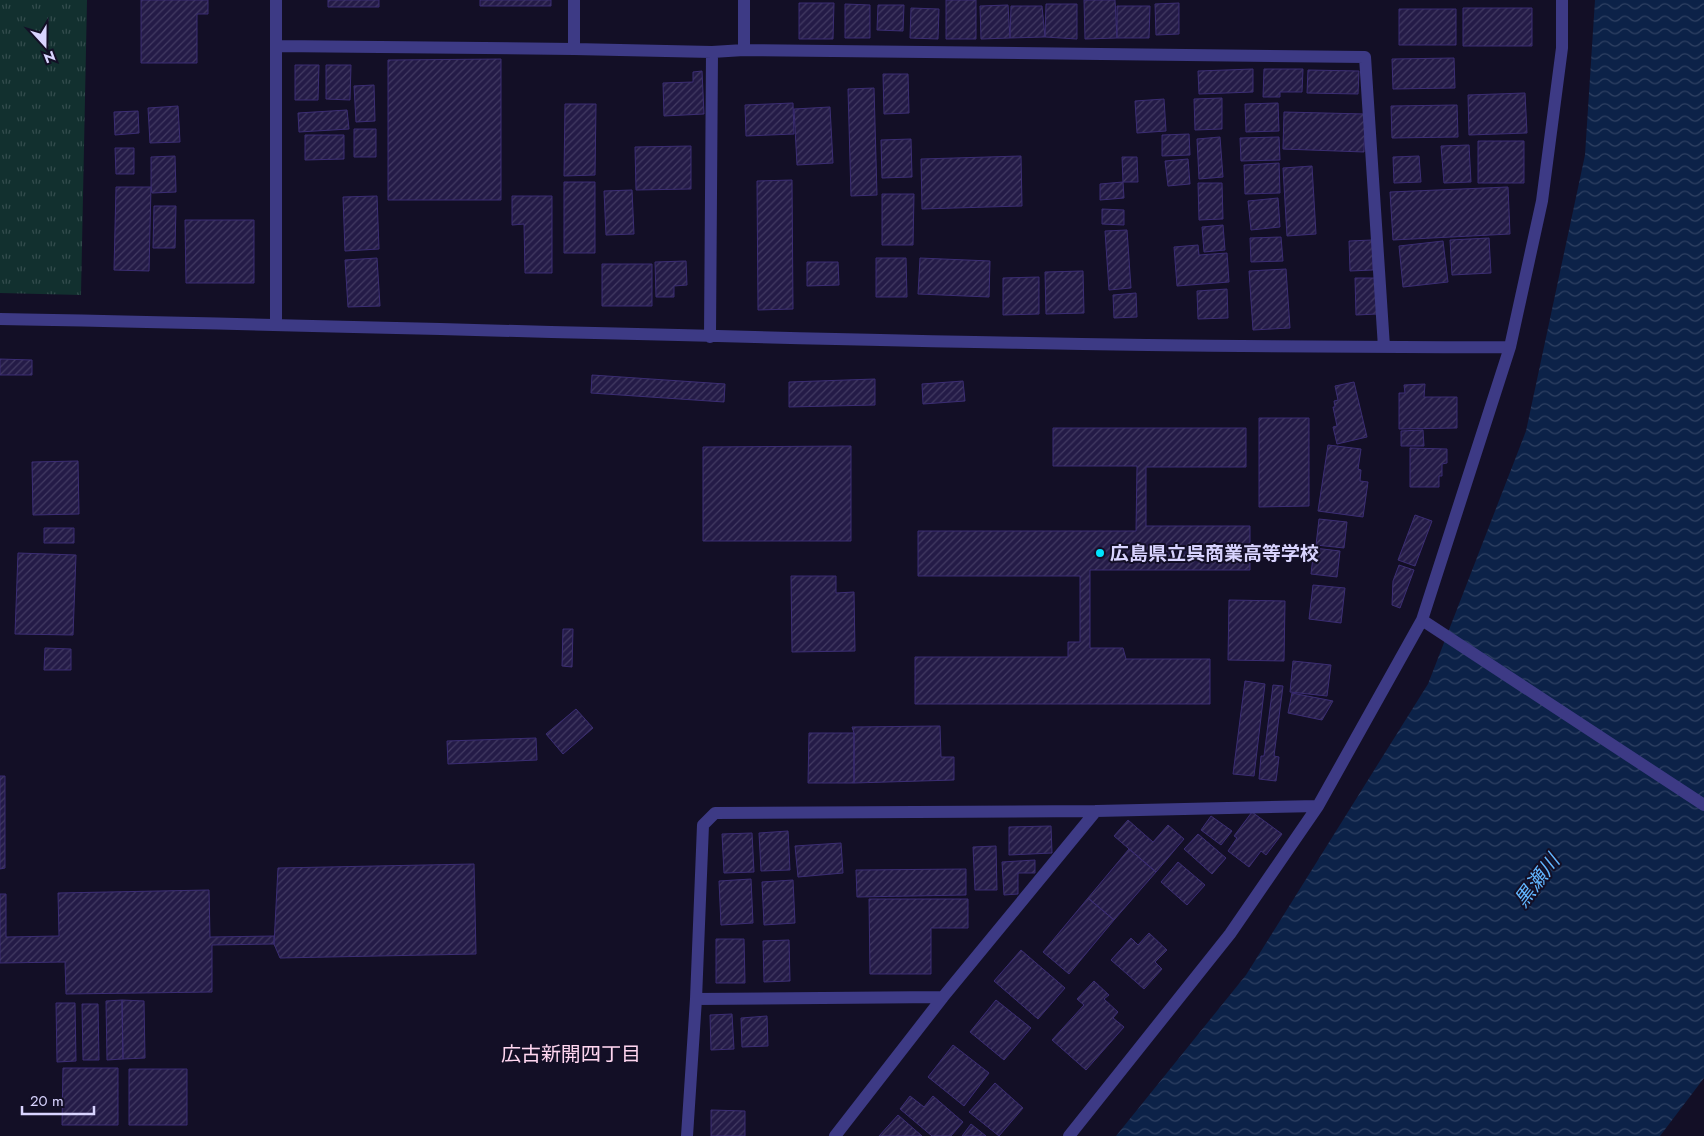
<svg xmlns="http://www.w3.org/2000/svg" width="1704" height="1136" font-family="Jost,'Noto Sans JP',sans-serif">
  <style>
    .park { fill: url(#park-tufts) }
    .water { fill: url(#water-waves) }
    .building { fill: url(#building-hatch); stroke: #3b2d73 }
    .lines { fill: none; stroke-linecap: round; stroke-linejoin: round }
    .minor { stroke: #3d3a85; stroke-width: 12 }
    .poi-dot { fill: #00e5ff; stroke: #130f26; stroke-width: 2 }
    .labels { text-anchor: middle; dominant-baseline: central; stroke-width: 4; stroke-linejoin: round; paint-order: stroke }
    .poi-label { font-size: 19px; font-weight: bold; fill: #d9d4ff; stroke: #130f26; text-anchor: start }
    .water-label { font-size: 20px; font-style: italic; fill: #62b6ff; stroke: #130f26 }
    .neighbourhood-label { font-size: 20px; fill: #ffd6f0; stroke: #130f26 }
  </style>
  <defs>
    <pattern id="park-tufts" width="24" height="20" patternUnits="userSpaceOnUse" patternTransform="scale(1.25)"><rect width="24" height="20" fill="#12302f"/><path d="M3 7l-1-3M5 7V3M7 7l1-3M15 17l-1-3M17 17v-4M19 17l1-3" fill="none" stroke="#344d4e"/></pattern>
    <pattern id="water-waves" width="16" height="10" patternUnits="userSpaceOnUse" patternTransform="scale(1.25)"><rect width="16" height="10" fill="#0c2248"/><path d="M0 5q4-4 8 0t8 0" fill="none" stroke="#2f4163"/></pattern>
    <pattern id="building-hatch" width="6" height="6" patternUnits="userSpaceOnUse" patternTransform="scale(1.25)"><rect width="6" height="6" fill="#241b47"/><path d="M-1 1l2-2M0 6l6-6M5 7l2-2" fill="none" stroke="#433b63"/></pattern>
  </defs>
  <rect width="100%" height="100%" fill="#130f26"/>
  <path class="park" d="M0 0H87L81 295 0 293Z"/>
  <path class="water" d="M1595 0H1704V1078L1660 1136H1116L1246 975 1428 684 1526 431 1585 155Z"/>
  <path class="building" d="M141 0H208V14H197V63H141Z
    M328 0H379V7H328Z
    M480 0H551V6H480Z
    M946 0H976V39H946Z
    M1084 0H1115L1117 38 1085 39Z
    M799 3H834L833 39H799Z
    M1179 3V34L1156 35 1155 4Z
    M845 4 870 5V38H845Z
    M1046 4H1077V39L1045 37Z
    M878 5H904L903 31 877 30Z
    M1008 5 1010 38 981 39 980 6Z
    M1011 6H1042L1045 37 1010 38Z
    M1117 6H1150L1149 38H1117Z
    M911 8 939 9 938 39 910 38Z
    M1463 8H1532V46H1463Z
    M1399 9H1456V45H1399Z
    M1454 58 1455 88 1393 89 1392 59Z
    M501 59V200H388V60Z
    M295 65H319L318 100H295Z
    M326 65H351L350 100 326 99Z
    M1253 69V92L1199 94 1198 71Z
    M1264 69H1303L1302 92H1280V97H1263Z
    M1308 70 1359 71 1358 94 1307 93Z
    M702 71 704 114 664 116 663 83 693 82V72Z
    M883 74H908L909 113 884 114Z
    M374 85 375 121 356 122 354 86Z
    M874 88 877 195 851 196 848 89Z
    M1525 93 1527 133 1469 135 1468 95Z
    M1222 98V129L1195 130 1194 99Z
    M1164 99 1166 131 1137 133 1135 101Z
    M793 103 794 134 746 136 745 105Z
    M1278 103 1279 131 1246 132 1245 104Z
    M565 104H596L595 175 564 176Z
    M1457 105 1458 137 1392 138 1391 106Z
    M178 106 180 142 150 143 148 108Z
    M830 107 833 163 797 165 794 109Z
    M347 110 349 129 299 132 298 113Z
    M138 111 139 133 115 135 114 112Z
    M1284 112 1365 114 1364 152 1283 149Z
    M354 129H376V157H354Z
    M1189 134 1190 155 1162 156V135Z
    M305 135H344V159L305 160Z
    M1220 137 1223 177 1199 179 1197 139Z
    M1279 137 1280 160 1241 161 1240 138Z
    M911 139 912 177 882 178 881 140Z
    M1478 141H1524V183H1478Z
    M1469 145 1471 182 1444 183 1441 146Z
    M691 146V189L636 190 635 147Z
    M115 148H134V174H116Z
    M175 156 176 192 152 193 151 187V157Z
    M1021 156 1022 206 922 209 921 159Z
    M1419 156 1421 182 1394 183 1393 157Z
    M1122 157H1137L1138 182H1123Z
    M1188 159 1190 184 1168 186 1165 161Z
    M1279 163 1280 193 1245 194 1244 165Z
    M1312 166 1316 234 1287 236 1283 168Z
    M792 180 793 309 758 310 757 181Z
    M564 182H595V253H564Z
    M1123 182 1124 198 1100 200V184Z
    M1198 183H1222L1223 219 1199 220Z
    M116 187H151L149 271 114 270Z
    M1508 187 1510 234 1393 240 1390 192Z
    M632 190 634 234 606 235 604 191Z
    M882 194H914L913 245H882Z
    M377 196 379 249 345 251 343 197Z
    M512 196H552V273H525L524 224 512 225Z
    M1278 198 1280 227 1251 230 1248 201Z
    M154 206H176L175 248H153Z
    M1102 209 1124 210V225L1102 224Z
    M185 220H254V283H186Z
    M1223 225 1225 250 1204 252 1202 227Z
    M1127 230 1131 288 1109 290 1105 231Z
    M1281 237 1283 261 1251 262 1250 238Z
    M1489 238 1491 273 1452 275 1450 240Z
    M1372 240 1373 270 1350 271 1349 241Z
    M1443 241 1448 282 1403 287 1399 246Z
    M1198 245 1199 255 1227 253 1229 282 1177 286 1174 247Z
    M377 258 380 306 348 307 345 260Z
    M876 258H906L907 297H876Z
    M920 258 990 261 989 297 918 294Z
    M686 261 687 285 674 286V297H656L655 262Z
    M807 262H838L839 285 807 286Z
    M602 264H652V306H602Z
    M1286 269 1290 328 1253 330 1249 271Z
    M1083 271 1084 313 1046 314 1045 272Z
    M1039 277V314L1003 315V278Z
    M1355 278H1376L1377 314 1356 315Z
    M1227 289 1228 318 1198 319 1197 291Z
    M1136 293 1137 317 1114 318 1113 295Z
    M0 359 32 360V375H0Z
    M592 375 725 384 724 402 591 393Z
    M875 379V405L789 407V382Z
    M963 381 965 401 923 404 922 384Z
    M1354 382 1367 437 1337 444 1333 427 1337 426 1333 407H1335L1334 401 1338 400 1335 386Z
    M1425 384 1424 397H1457V428L1399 429V393H1405L1404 385Z
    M1259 418H1309V506L1259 507Z
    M1053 428H1246V467H1146V526H1250V570H1090V648H1123L1126 659H1210V704H915V657H1068V642H1080V576H918V531H1136L1137 466H1053Z
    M1423 430 1424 446H1401V431Z
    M1328 445 1361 449 1358 469 1361 470 1360 481 1368 482 1363 517 1318 511Z
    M851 446V541H703V447Z
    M1410 448 1447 449V463L1442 464V476H1439V487H1410Z
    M78 461 79 514 33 515 32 462Z
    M1415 515 1432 521 1415 566 1398 560Z
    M1319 519 1347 522 1344 548 1316 545Z
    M44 528H74V543H44Z
    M1314 548 1340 551 1337 577 1311 574Z
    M18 553 76 555 73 635 15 634Z
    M1399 565 1414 570 1400 608 1392 605 1393 581Z
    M791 576H836V593L854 592 855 651 792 652Z
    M1313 585 1345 588 1341 623 1309 619Z
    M1229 600 1285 601 1284 661 1228 660Z
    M563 629H573L572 667 562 666Z
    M45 648 71 649V670H44Z
    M1293 661 1331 665 1327 696 1290 692Z
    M1245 681 1265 684 1254 776 1233 774Z
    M1273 685 1283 686 1274 756 1279 757 1276 781 1259 779 1261 756H1264Z
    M1292 693 1333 701 1322 720 1288 713Z
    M576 709 593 728 563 754 546 734Z
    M940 726 941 757H954V780L854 783V733L852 727Z
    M809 733H854V783H808Z
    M536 738 537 760 448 764 447 741Z
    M0 776H5V868L0 869Z
    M1252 812 1282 834 1266 855 1261 851 1249 867 1228 851 1237 838 1234 836Z
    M1211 816 1232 831 1221 845 1201 830Z
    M1128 820 1153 842 1168 825 1184 839 1156 872 1114 836Z
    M1051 826 1052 853 1009 855V827Z
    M788 831 790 870 761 871 759 833Z
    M752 833 754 872 724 873 722 834Z
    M1198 834 1226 858 1212 874 1184 849Z
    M841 843 843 873 798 877 795 846Z
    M996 846 997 890H975L973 847Z
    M1129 849 1156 872 1114 920 1088 898Z
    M1035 860V873H1018V894L1004 895 1002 862Z
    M1178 862 1205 885 1187 905 1161 882Z
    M474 864 476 954 280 958 274 944 278 868Z
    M966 869V895L857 897 856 870Z
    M751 879 753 923 721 925 719 881Z
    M793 880 795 923 764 925 762 882Z
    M209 890 210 937 274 936V944L212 945V992L66 994 65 962 0 963V894H6V937L59 936 58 893Z
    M1088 898 1114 920 1069 974 1043 952Z
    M869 899H968V928H931V974H870Z
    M1149 933 1167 950 1155 962 1162 969 1144 989 1111 960 1131 938 1138 945Z
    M716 939H744L745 983H716Z
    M789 940 790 981 764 982 763 941Z
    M1021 950 1065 988 1038 1019 994 981Z
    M1094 981 1109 995 1104 999 1118 1012 1113 1018 1124 1027 1086 1070 1052 1040 1084 1005 1077 999Z
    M122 1000 144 1001 145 1058 123 1059Z
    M122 1000 123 1059 107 1060 106 1001Z
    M996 1000 1031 1028 1004 1060 970 1032Z
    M56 1003H75L76 1061 57 1062Z
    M82 1004H98L99 1060H83Z
    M732 1014 734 1049 711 1050 710 1015Z
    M767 1016 768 1046 742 1047 741 1018Z
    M953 1045 989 1073 964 1106 928 1077Z
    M63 1068H118V1125H62Z
    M129 1069H187V1125H129Z
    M995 1083 1023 1108 999 1136 969 1112Z
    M910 1096 924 1107 933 1096 963 1122 951 1136H932L900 1109Z
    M711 1110 745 1111V1136H711Z
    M898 1115 922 1136H879Z
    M971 1124 986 1136H962Z"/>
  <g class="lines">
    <path class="minor" d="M574 0V49
      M744 0V50
      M276 46 574 49 712 52 744 50 1365 57 1384 347
      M0 319C503 328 1006 349 1510 347
      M276 324V0
      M710 337 712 52
      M1422 620 1704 805
      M696 999 943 997
      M687 1136 696 999 703 825 715 813 1096 811 1318 806
      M835 1136 943 997 1096 811
      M1069 1136 1230 934 1318 806 1422 620 1510 347 1542 201 1562 48V0"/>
  </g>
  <circle class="poi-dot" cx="1100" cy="553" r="5"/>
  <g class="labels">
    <g class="poi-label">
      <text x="1110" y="553">広島県立呉商業高等学校</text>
    </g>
    <g class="water-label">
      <text transform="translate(1537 881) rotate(-53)">黒瀬川</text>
    </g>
    <g class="neighbourhood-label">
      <text x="571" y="1054">広古新開四丁目</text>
    </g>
  </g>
  <g transform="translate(45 45) rotate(159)" stroke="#130f26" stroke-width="4" paint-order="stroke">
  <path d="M0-4L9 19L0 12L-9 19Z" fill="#d9d4ff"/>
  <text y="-8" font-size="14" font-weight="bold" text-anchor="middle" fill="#d9d4ff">N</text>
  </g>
  <path d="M22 1106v8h72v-8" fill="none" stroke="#d9d4ff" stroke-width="2.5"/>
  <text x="30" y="1106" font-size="15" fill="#d9d4ff" stroke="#130f26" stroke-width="4" paint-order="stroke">20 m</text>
</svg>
